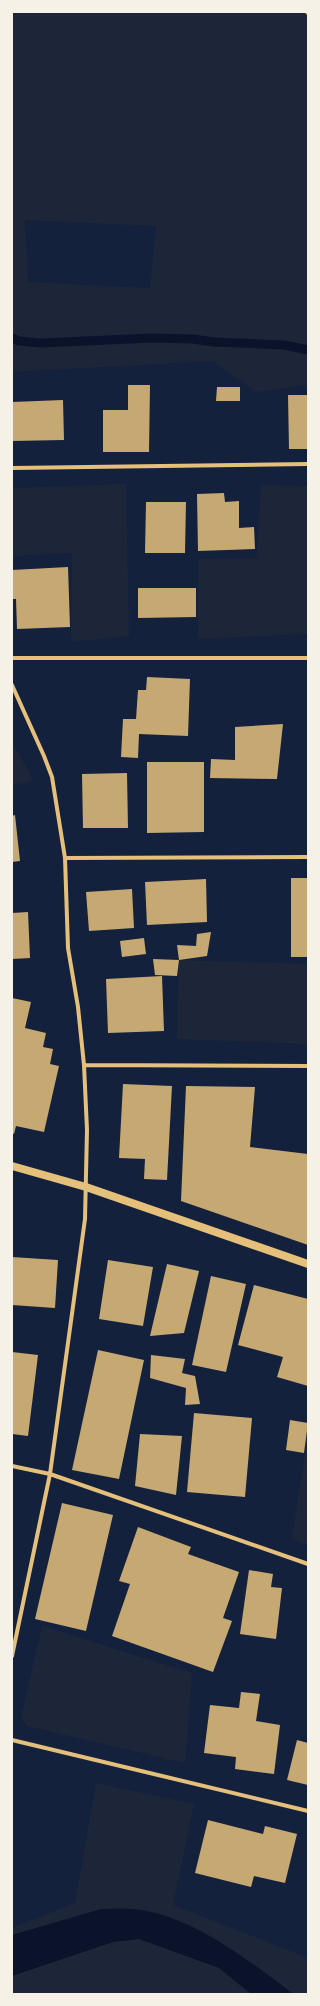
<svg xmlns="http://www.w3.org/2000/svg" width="320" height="2006" font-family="'Source Sans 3',sans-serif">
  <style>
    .green { fill: #1d2539; fill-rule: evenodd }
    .water { fill: #0b132b }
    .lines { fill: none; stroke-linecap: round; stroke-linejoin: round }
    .stream { stroke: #0b132b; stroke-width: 9 }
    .building { fill: #c6a872 }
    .path { stroke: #e5c07b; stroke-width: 2.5 }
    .minor { stroke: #e5c07b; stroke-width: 4 }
    .secondary { stroke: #e5c07b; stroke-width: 8 }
  </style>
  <rect width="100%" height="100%" fill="#14213d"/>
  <path class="green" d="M12 12H308V385L256 392 213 361 12 372ZM25 220 156 226 150 288 28 282Z
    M126 484 129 636 71 642 72 553 12 556V488Z
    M261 485 308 486V634L198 639V559L257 558Z
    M12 742 34 781 12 785Z
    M179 960 308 964V1044L177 1039Z
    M308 1432V1545L292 1539Z
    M42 1626 192 1673 185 1763 27 1726 21 1718Z
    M96 1783 194 1804 173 1905 308 1958V1994H12V1928L75 1903Z"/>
  <path class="water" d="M101 1909C116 1909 133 1908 147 1911 196 1920 255 1964 293 1994H251L219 1968 139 1939 113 1942 12 1976V1935Z"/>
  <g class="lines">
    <path class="stream" d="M12 338 19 341 40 343 152 338 193 339 214 342 284 345 308 350"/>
  </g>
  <path class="building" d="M128 385H150L149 452H103V410H128Z
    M217 387H240V401H216Z
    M288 395H308V449H289Z
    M63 400 64 440 12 441V402Z
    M224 493 225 502 239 501V528L254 527 255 549 198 551 197 494Z
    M146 502H186L185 553H145Z
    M68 567 70 627 17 629 16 599H12V570Z
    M138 588H196V617L138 618Z
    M147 677 190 679 188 736 139 734 138 758 121 757 123 719H136L138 690H146Z
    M283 724 277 779 210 778 211 759 235 760V727Z
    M147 762H204V832L147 833Z
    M127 773 128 828H83L82 774Z
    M15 815 20 861 12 862V816Z
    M291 878H308V957H291Z
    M206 879 207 922 147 925 145 882Z
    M132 889 134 928 89 931 86 892Z
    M28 912 30 958 12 959V913Z
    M211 932 207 956 179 960 177 945 196 946 197 934Z
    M144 938 146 954 122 957 120 941Z
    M153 959 179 960 177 976 155 975Z
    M162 976 164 1031 108 1033 106 979Z
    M12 998 31 1002 25 1028 46 1033 43 1047 53 1049 50 1064 59 1066 44 1132 16 1126 14 1134 12 1133Z
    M123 1084 172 1086 167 1180 144 1179 145 1159 119 1158Z
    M186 1086 255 1087 250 1147 308 1154V1245L181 1201Z
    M12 1257 58 1260 55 1308 12 1305Z
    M108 1260 153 1267 143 1326 99 1319Z
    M167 1264 199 1271 184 1333 150 1336Z
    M211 1276 246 1284 226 1372 192 1365Z
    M254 1285 308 1299V1386L277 1377 283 1357 238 1345Z
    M98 1350 144 1360 119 1479 72 1470Z
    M12 1352 38 1355 28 1436 12 1434Z
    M151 1355 185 1359 182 1373 195 1376 200 1404 185 1405 186 1388 150 1378Z
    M194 1413 252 1418 245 1497 187 1492Z
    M290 1420 308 1423 304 1453 286 1450Z
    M140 1434 182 1436 176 1495 135 1486Z
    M62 1503 113 1515 86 1631 35 1619Z
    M138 1527 191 1547 188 1554 239 1572 223 1618 232 1621 213 1672 112 1636 130 1584 119 1581Z
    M249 1570 273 1574 271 1587 282 1588 276 1639 240 1634Z
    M241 1692 260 1694 256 1721 280 1725 274 1774 235 1769 236 1757 204 1753 210 1705 239 1708Z
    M297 1740 308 1743V1785L287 1780Z
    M208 1820 263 1834 265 1826 297 1834 285 1883 254 1876 251 1887 195 1873Z"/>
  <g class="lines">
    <path class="path" d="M306 12 308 14"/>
    <path class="minor" d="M12 468 308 464
      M12 658H308
      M12 685 44 756 52 777 65 858 68 948 78 1007 84 1065 87 1130 85 1219 50 1474 12 1656
      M65 858 308 857
      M84 1065 308 1066
      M12 1466 50 1474 308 1564
      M12 1740 308 1811"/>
    <path class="secondary" d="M12 1166 86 1187 308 1264"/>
  </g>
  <rect width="320" height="2006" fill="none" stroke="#f6f1e7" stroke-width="26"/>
</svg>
